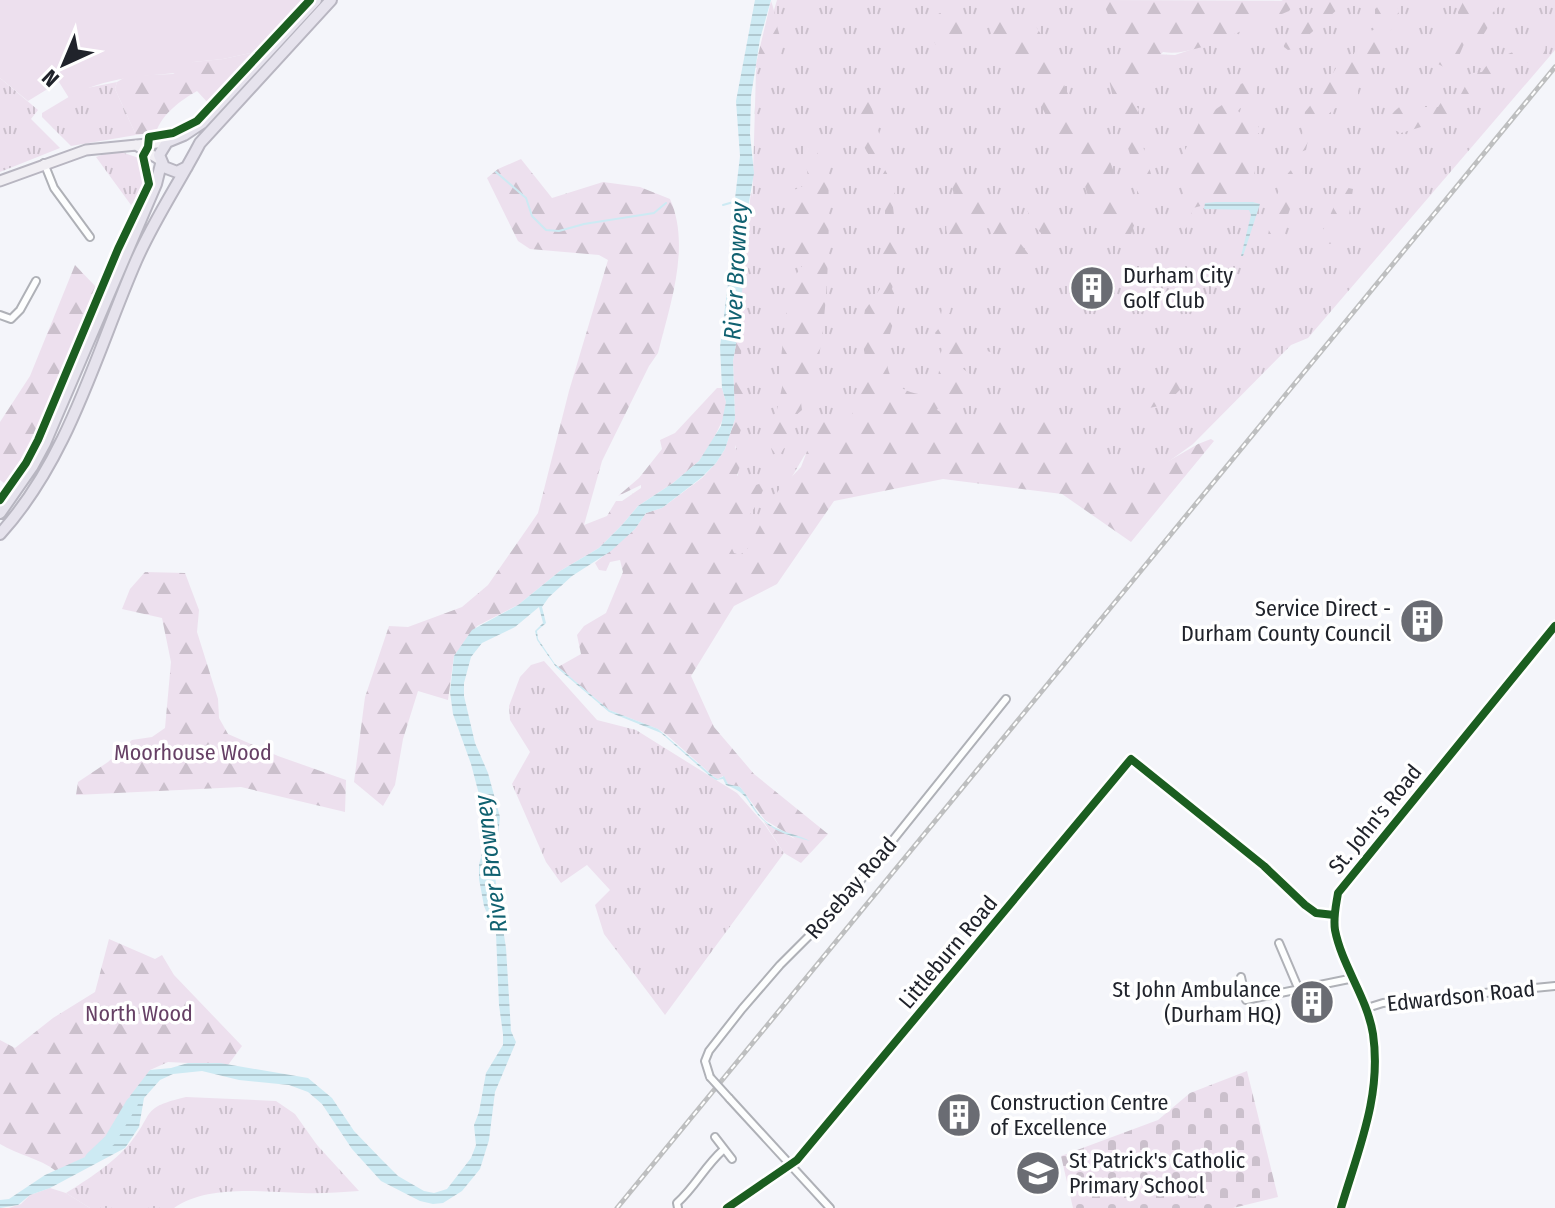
<svg xmlns="http://www.w3.org/2000/svg" width="1555" height="1208" font-family="'Fira Sans Condensed',sans-serif">
  <style>
    .grass { fill: url(#grass-tufts) }
    .forest { fill: url(#forest-firs) }
    .cemetery { fill: url(#cemetery-stones) }
    .green { fill: #ede0ee }
    .water { fill: url(#water-rules) }
    .lines { fill: none; stroke-linecap: round; stroke-linejoin: round }
    .stream { stroke: #cdeaf3; stroke-width: 2 }
    .river { stroke: #cdeaf3; stroke-width: 12 }
    .street-casing { stroke: #afb1b7; stroke-width: 10 }
    .primary-casing { stroke: #b8b6c1; stroke-width: 13 }
    .highway-casing { stroke: #b8b6c1; stroke-width: 14 }
    .street { stroke: #fdfefe; stroke-width: 6 }
    .primary { stroke: #f0eef3; stroke-width: 9 }
    .highway { stroke: #e6e3ed; stroke-width: 10 }
    .rail-casing { stroke: #bebfc0; stroke-width: 5 }
    .rail { stroke: #fff; stroke-width: 2; stroke-dasharray: 6; stroke-linecap: butt }
    .street-bridge-casing { stroke: #afb1b7; stroke-width: 10; stroke-linecap: butt }
    .street-bridge { stroke: #fdfefe; stroke-width: 6 }
    .cycleway-casing { stroke: #fff; stroke-width: 13 }
    .cycleway { stroke: #1b5e20; stroke-width: 8 }
    .labels { text-anchor: middle; dominant-baseline: central; stroke-width: 7; stroke-linejoin: round; paint-order: stroke }
    .poi-label { font-size: 22px; fill: #20232b; stroke: #fff; text-anchor: start }
    .park-label { font-size: 22px; fill: #664065; stroke: #fff }
    .street-label { font-size: 22px; fill: #20232b; stroke: #fff }
    .water-label { font-size: 24px; font-style: italic; fill: #106170; stroke: #fff }
  </style>
  <defs>
    <pattern id="grass-tufts" width="24" height="20" patternUnits="userSpaceOnUse" patternTransform="scale(2)"><rect width="24" height="20" fill="#ede0ee"/><path d="M3 7l-1-3M5 7V3M7 7l1-3M15 17l-1-3M17 17v-4M19 17l1-3" fill="none" stroke="#cbc0cc"/></pattern>
    <pattern id="forest-firs" width="22" height="20" patternUnits="userSpaceOnUse" patternTransform="scale(2)"><rect width="22" height="20" fill="#ede0ee"/><path d="M5 1l3.5 6h-7zM16 11l3.5 6h-7z" fill="#cbc0cc"/></pattern>
    <pattern id="cemetery-stones" width="16" height="16" patternUnits="userSpaceOnUse" patternTransform="scale(2)"><rect width="16" height="16" fill="#ede0ee"/><path d="M2 7V4a2 2 0 0 1 4 0v3zM10 15v-3a2 2 0 0 1 4 0v3z" fill="#cbc0cc"/></pattern>
    <pattern id="water-rules" width="6" height="5" patternUnits="userSpaceOnUse" patternTransform="scale(2)"><rect width="6" height="5" fill="#cdeaf3"/><path d="M0 2.5h6" fill="none" stroke="#b0c8d0"/></pattern>
  </defs>
  <rect width="100%" height="100%" fill="#f4f5fa"/>
  <path class="grass" d="M777 0H1108L1132 53 1175 55 1199 47 1283 0H1555V50L1308 338 1291 345 1193 444 1143 480 1132 493 835 422 804 456 743 562 725 546 740 503 735 437 736 386 752 210 756 71Z
    M0 78 38 110 31 119 60 148 0 172Z
    M117 82 115 89 136 135 71 146 42 117V113L82 89Z
    M107 153H124L139 158C144 176 146 191 131 205L96 157Z
    M544 661 597 720 636 730 737 793 765 825 784 853 665 1015 604 934 595 905 610 890 587 865 561 883 546 862 512 784 530 752 510 720 509 706 520 677 531 665Z
    M186 1097 276 1101 295 1114 317 1145 359 1191C340 1192 321 1194 302 1193 263 1192 208 1184 174 1208H90L66 1193C87 1180 115 1162 131 1142 155 1112 140 1108 186 1097Z"/>
  <path class="forest" d="M1102 0 1297 1 1289 11 1232 35 1223 45C1203 43 1185 56 1163 52L1158 57 1157 79 1149 86 1135 84 1133 103 1139 109 1136 122 1151 174 1143 200C1132 191 1139 178 1134 166 1129 151 1106 82 1109 71 1111 61 1122 55 1127 46L1114 29Z
    M1329 0H1348L1293 49 1288 50 1284 47 1283 42 1302 20Z
    M1464 0H1472L1474 4 1480 6 1487 0H1506L1489 16 1490 24 1477 45 1469 40 1464 44 1456 63 1446 68 1438 64 1429 65C1432 48 1447 38 1459 24L1458 12Z
    M771 1C776 13 776 32 783 41L781 55 766 65 755 68Z
    M1382 3 1397 6 1399 12 1393 19 1391 30 1387 34 1377 62 1358 83V96L1334 109 1319 123 1321 132 1308 140 1306 150 1300 152 1305 112 1323 90 1342 58H1352L1362 36 1375 29V9Z
    M956 11 963 36 958 50 936 45 929 33 931 18 940 13Z
    M1006 20H1031C1052 46 1058 75 1073 104 1082 121 1094 132 1102 145 1115 167 1120 194 1125 218L1137 217 1131 234 1125 235 1091 206 1077 160 1050 123 1031 86 1020 79 991 31 993 24Z
    M1546 41 1545 54 1497 77 1468 103 1431 124 1401 133 1387 127C1388 114 1399 106 1410 101L1425 107H1438L1442 101 1460 96 1472 73 1482 72 1489 62 1534 43Z
    M255 52 209 104 197 91C180 101 163 113 156 132L136 135 115 89 117 82 127 76 173 74 193 62 223 59Z
    M1257 74 1261 75 1255 94 1248 98 1238 111 1249 121 1258 124 1260 132 1250 141 1256 156 1253 186 1257 202H1216L1193 208 1188 226 1184 230 1180 222 1185 187V150L1201 119 1225 103 1232 87 1249 81Z
    M858 76 863 77 882 144 881 152 873 160C854 140 857 104 855 78Z
    M819 138 823 142 817 149 818 156 828 161C830 240 829 317 812 395H800L802 410C783 424 794 444 777 456L769 445 783 383 779 374 787 308 793 279 804 263 800 258 792 259 789 252 790 192 809 183 803 146 804 143Z
    M1298 155C1302 160 1305 178 1302 186 1300 194 1293 200 1290 209 1285 223 1285 234 1277 247L1273 246 1267 241C1271 219 1276 185 1291 170V163Z
    M940 156 945 157 976 195 995 209 1032 259 1028 269 1024 270C1002 256 997 219 967 221L964 228V242L960 244 948 236C943 223 950 217 953 204 956 188 948 172 938 160Z
    M521 159 552 198 603 182 640 187 670 199C691 246 670 305 658 353L649 366 602 461 584 525 607 516 616 501H622L641 488V485L618 496 639 478 662 449 660 440 675 433 717 388H722L726 402 725 415 710 446 699 461 673 483 638 506 622 525 599 548 560 571 518 605 477 626 454 656 448 700 418 691 403 739 395 785 383 806 354 782 365 697 389 626 408 627 462 607 488 585 538 513 569 391 608 260 599 255 530 249 518 241 487 178 498 169Z
    M884 168 896 190 892 198 899 260 892 289 899 304C888 339 869 389 925 395 949 373 932 363 947 338L945 335 938 339 935 333 939 328 944 295 948 292 951 294 950 323 955 338C969 350 996 348 1007 363L1002 367 961 354 955 363 970 374 963 399C950 399 944 398 937 410L946 415 1003 419 1018 415 1071 422 1077 431 1091 443 1099 465 1116 474 1124 485 1131 488 1148 473 1198 444 1211 439 1214 441 1131 542 1062 494 943 479 834 501 777 584 734 606 691 676 714 727 754 774 828 834 801 863 784 853 764 822 795 839 793 837 765 820 740 787 728 784 723 776 718 779 714 777 667 735 658 729 609 710 558 667 581 654 577 635 584 626 606 613 623 572 620 560 610 562 606 571 599 570 595 563 635 529 646 513 662 508 702 478 716 463 725 449 735 419 733 361 740 322 741 277 751 192 754 200 739 378 746 402V414L735 448 743 458 737 475 749 487 759 484 765 475 768 479 757 504 730 544 734 553 740 555 748 548 778 491 801 467 812 438 824 419 840 421 852 416 858 384 867 368 861 333 865 310 880 289C874 263 886 236 885 207 884 193 878 183 881 169Z
    M1020 180 1042 197 1041 211 1068 232 1073 242 1060 238 1052 241C1024 224 1030 209 1018 181Z
    M1344 187 1353 189 1348 222 1337 243 1328 244 1320 235C1330 219 1334 203 1344 187Z
    M75 265 97 288 33 441 5 484 0 480V422L30 376Z
    M1174 365 1189 380 1175 395 1174 403 1149 408 1137 405 1142 394C1165 389 1160 380 1174 365Z
    M145 572 185 573 199 610 197 632 218 699 219 718 228 734 278 756 346 780 345 812 241 787 76 795 78 782 108 762 132 740 152 737 165 728 171 662 162 618 122 609 130 589Z
    M109 939 155 959 162 955 174 975 242 1046 228 1065 168 1062 150 1070 124 1110 122 1123 114 1139 105 1148 56 1171C39 1158 18 1155 0 1144V1040L15 1048 53 1018 95 992Z"/>
  <path class="cemetery" d="M1247 1071 1278 1197 1233 1208H1073L1061 1156 1158 1120 1190 1093Z"/>
  <path class="green" d="M0 0H302L255 52 223 59 193 62 187 72C148 76 103 76 69 98L59 82 28 101 0 78Z
    M50 1188 66 1193 90 1208H9L21 1204 30 1195Z"/>
  <path class="water" d="M755 0H771L760 39 751 96 750 134 754 173 748 208 740 322 733 361 735 419 725 449 716 463 701 478 662 508 646 513 635 529 611 551 572 576 549 597 542 607 546 623 537 631 538 639 555 664 609 710 658 729 714 777 718 779 724 776 728 784 740 787C749 797 754 810 763 819 776 832 795 833 810 841 795 837 775 833 763 820 746 804 751 794 726 785L723 779 716 780 711 777 661 733 609 712 556 667 537 640 535 631 543 623 539 607 515 627 482 643 471 657 464 683V696L475 743 488 773 500 817 494 870 506 948 511 1031 516 1042 495 1092 489 1140 480 1169 462 1191 443 1203 433 1204 420 1201 381 1181 352 1149 322 1104 308 1092 289 1085 239 1080 202 1071 173 1074 160 1080 144 1098 139 1127 125 1148 50 1188 30 1195 18 1205 0 1208V1200L9 1199 45 1175 105 1148 120 1129 130 1096 150 1070 171 1068 188 1063H220L308 1078 332 1098 354 1131 381 1159 398 1176 424 1191 434 1193 447 1189 471 1158 476 1145 474 1125 479 1112 486 1073 503 1045V1034L499 1005 496 934 484 906 479 879V865L486 838V821L471 764 453 714 450 692 454 656 472 630 518 605 560 571 599 548 622 525 638 506 673 483 699 461 721 426 726 402 722 388 720 347 733 244 732 224 740 156 736 101Z
    M1216 202H1253L1260 204 1243 256H1241L1251 215 1249 210 1204 209 1205 203Z"/>
  <g class="lines">
    <path class="stream" d="M496 172 526 198 532 216 546 230 559 231 584 224 654 213 666 203
      M723 205 737 201"/>
    <path class="river" d="M91 1158 110 1140 132 1103"/>
    <g class="street-casing">
      <path id="street" d="M44 163 54 188 90 237
        M0 315 11 319 20 310 36 281
        M1279 943 1299 990
        M1241 977 1246 1000 1354 978
        M1367 1008 1383 1003 1555 986
        M710 1077 705 1061 709 1051 742 1009 780 965 844 901 1006 699
        M729 1098 830 1208
        M715 1137 732 1159
        M678 1208 677 1203C695 1187 705 1166 723 1150
        M727 1208 797 1160 1131 759 1264 866 1305 905 1316 913 1334 915
        M1341 1208C1358 1150 1382 1096 1373 1034 1367 997 1342 966 1335 930 1333 917 1336 906 1338 893L1555 626"/>
    </g>
    <g class="primary-casing">
      <path id="primary" d="M136 145 160 160
        M0 181 86 150 167 142"/>
    </g>
    <g class="highway-casing">
      <path id="highway" d="M187 167 177 172 164 167 159 155 167 142 184 135 202 123 316 0
        M0 513 32 467 45 443 156 184 161 164
        M0 534C69 458 96 353 136 261 154 220 179 183 200 143L331 0"/>
    </g>
    <use href="#street" class="street"/>
    <use href="#primary" class="primary"/>
    <use href="#highway" class="highway"/>
    <g class="rail-casing">
      <path id="rail" d="M617 1208 1555 67"/>
    </g>
    <use href="#rail" class="rail"/>
    <g class="street-bridge-casing">
      <path id="street-bridge" d="M710 1077 729 1098"/>
    </g>
    <use href="#street-bridge" class="street-bridge"/>
    <g class="cycleway-casing">
      <path id="cycleway" d="M0 500 26 463 38 440 118 249 149 184 143 156 148 147 149 137 173 133 197 121 310 0
        M727 1208 797 1160 1131 759 1264 866 1305 905 1316 913 1334 915
        M1341 1208C1358 1150 1382 1096 1373 1034 1367 997 1342 966 1335 930 1333 917 1336 906 1338 893L1555 626"/>
    </g>
    <use href="#cycleway" class="cycleway"/>
  </g>
  <defs>
    <g id="building-disc" transform="scale(2.3)"><circle r="9.5" fill="#6a6c73" stroke="#fff"/><path d="M-4-6H4V6H1V3H-1V6H-4ZM-2.5-4.3h1.7v1.8h-1.7ZM.8-4.3h1.7v1.8H.8ZM-2.5-1h1.7V.8h-1.7ZM.8-1h1.7V.8H.8Z" fill="#fff"/></g>
    <g id="school-disc" transform="scale(2.3)"><circle r="9.5" fill="#6a6c73" stroke="#fff"/><path d="M0-5L7-2L0 1L-7-2ZM-4 1L0 2.5L4 1V4Q0 6-4 4Z" fill="#fff"/></g>
  </defs>
  <g fill-rule="evenodd">
    <use href="#building-disc" x="1092" y="288"/>
    <use href="#building-disc" x="1422" y="621"/>
    <use href="#building-disc" x="1312" y="1002"/>
    <use href="#building-disc" x="959" y="1115"/>
    <use href="#school-disc" x="1038" y="1173"/>
  </g>
  <g class="labels">
    <g class="poi-label">
      <text x="1123" y="275">Durham City<tspan x="1123" dy="25">Golf Club</tspan></text>
      <text x="1391" y="608" text-anchor="end">Service Direct -<tspan x="1391" dy="25">Durham County Council</tspan></text>
      <text x="1281" y="989" text-anchor="end">St John Ambulance<tspan x="1281" dy="25">(Durham HQ)</tspan></text>
      <text x="990" y="1102">Construction Centre<tspan x="990" dy="25">of Excellence</tspan></text>
      <text x="1069" y="1160">St Patrick's Catholic<tspan x="1069" dy="25">Primary School</tspan></text>
    </g>
    <g class="park-label">
      <text x="193" y="752">Moorhouse Wood</text>
      <text x="139" y="1013">North Wood</text>
    </g>
    <g class="street-label">
      <text transform="translate(1375 819) rotate(-51)">St. John's Road</text>
      <text transform="translate(851 888) rotate(-49)">Rosebay Road</text>
      <text transform="translate(948 952) rotate(-50)">Littleburn Road</text>
      <text transform="translate(1461 996) rotate(-6)">Edwardson Road</text>
    </g>
    <g class="water-label">
      <text transform="translate(736 271) rotate(-87)">River Browney</text>
      <text transform="translate(491 864) rotate(-97)">River Browney</text>
    </g>
  </g>
  <g transform="translate(64 64) rotate(224)" stroke="#ffffff" stroke-width="6" paint-order="stroke">
  <path d="M0-6L14 30L0 20L-14 30Z" fill="#20232b"/>
  <text y="-12" font-size="22" font-weight="bold" text-anchor="middle" fill="#20232b">N</text>
  </g>
</svg>
